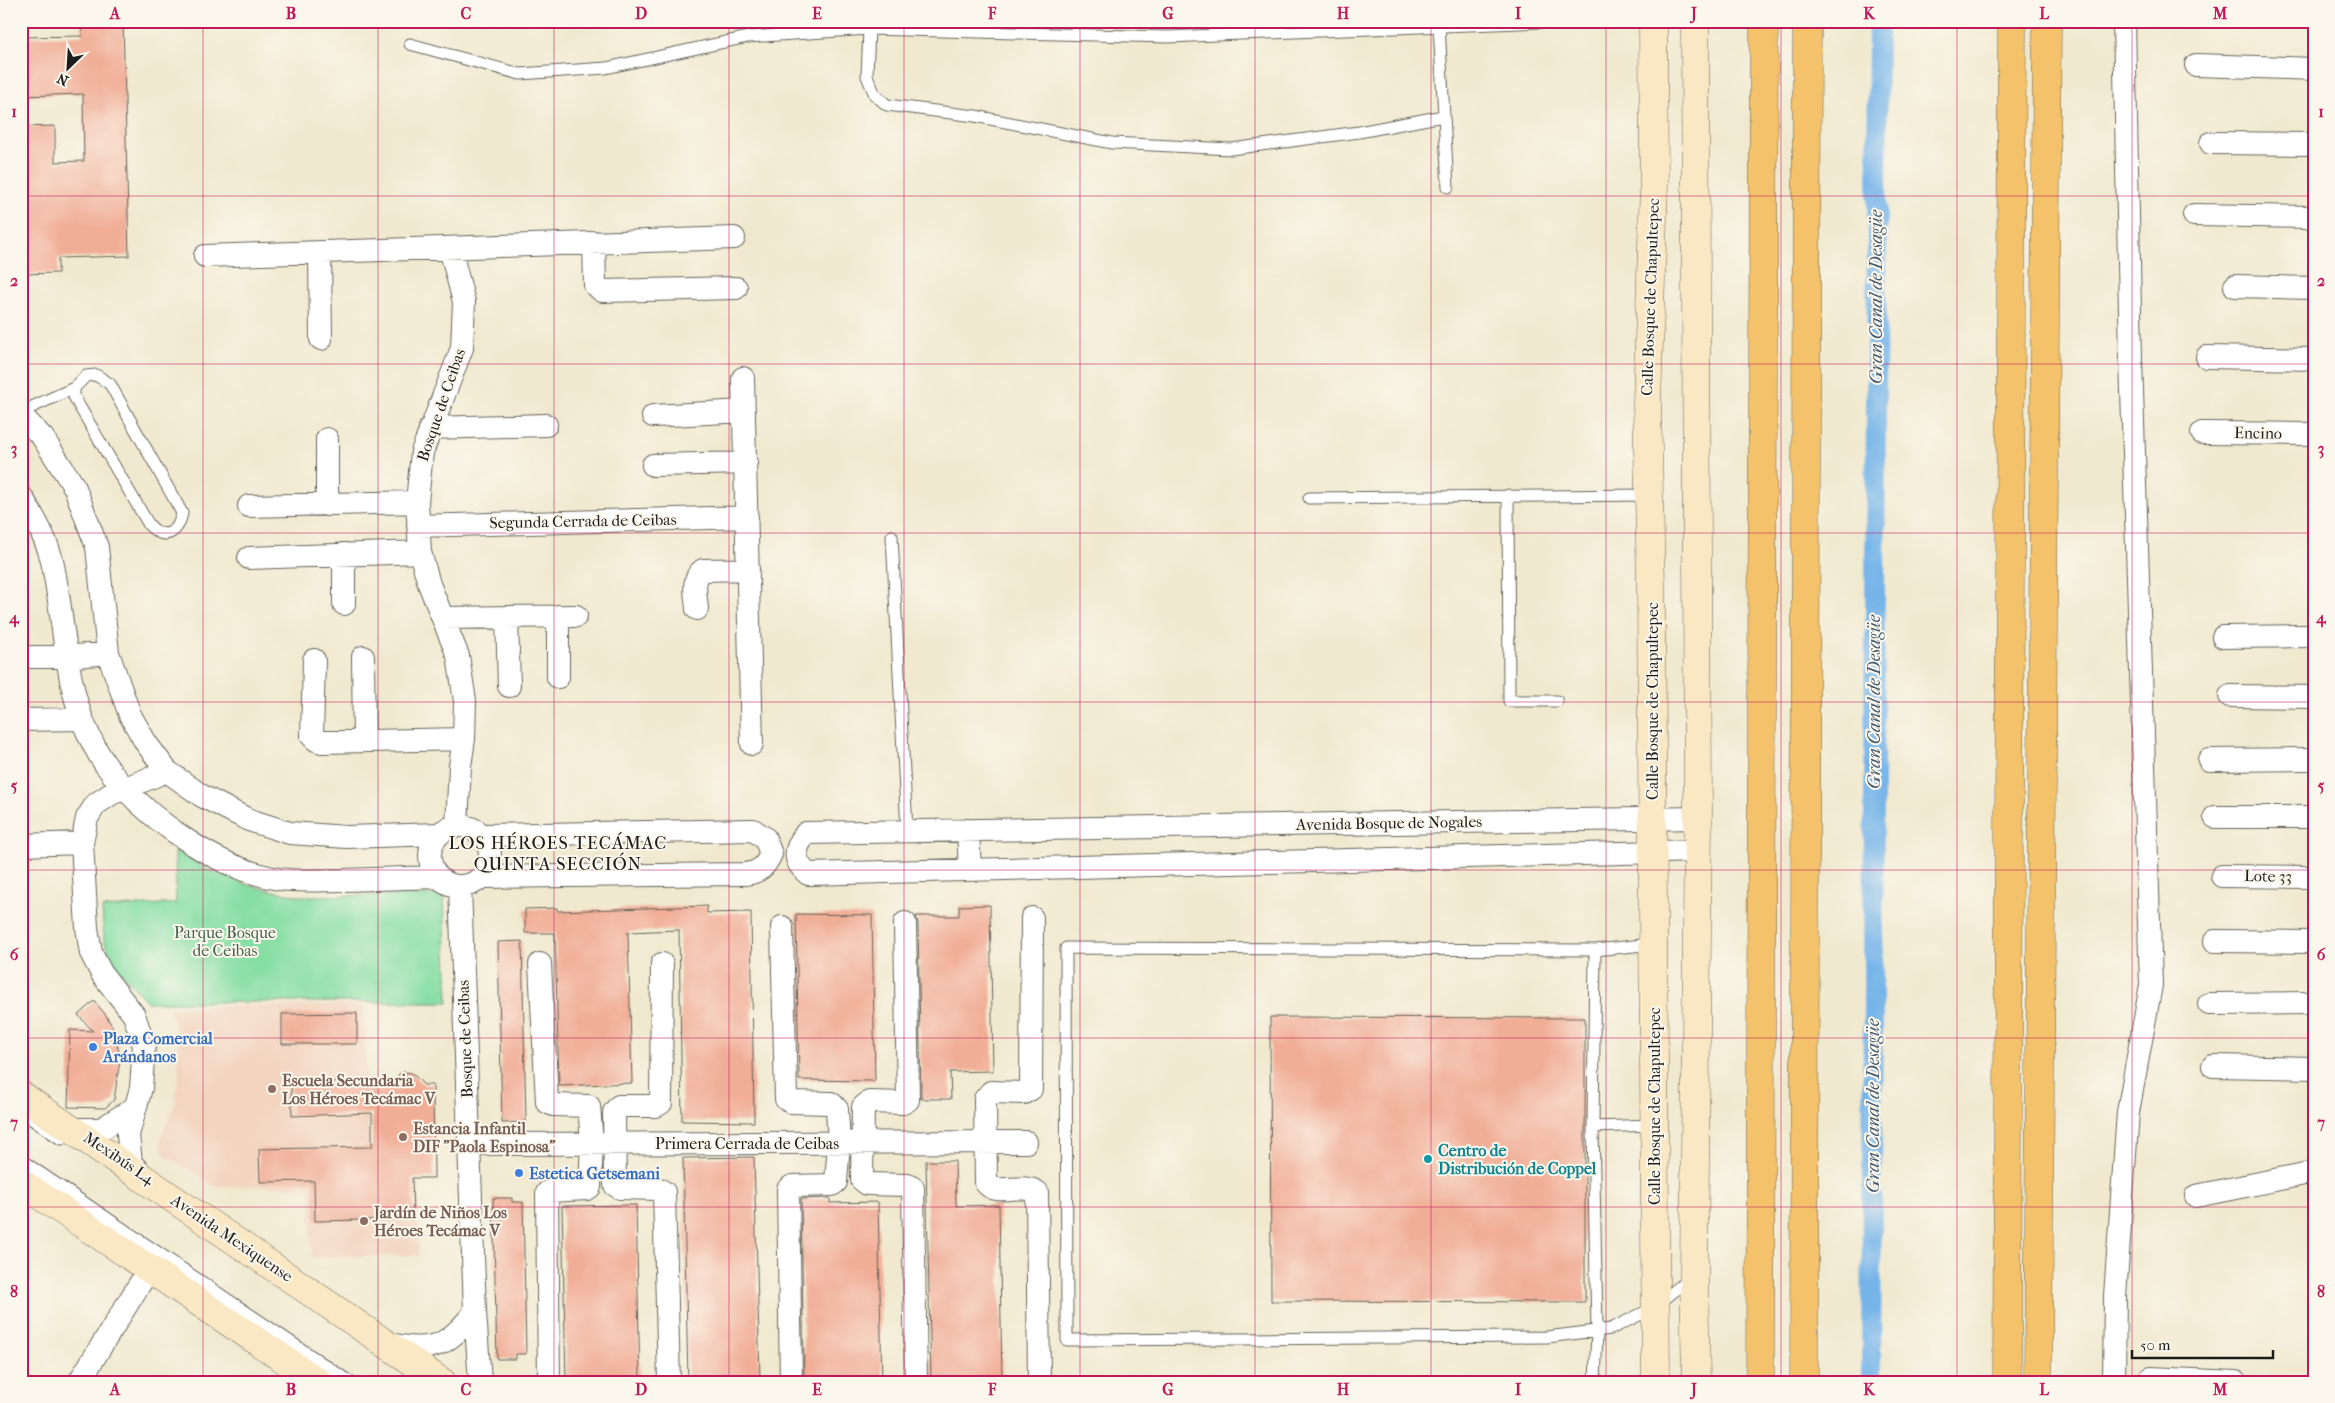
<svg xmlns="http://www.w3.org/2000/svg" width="2335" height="1403" font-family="'IM FELL French Canon',serif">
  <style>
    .built { fill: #f3d4bf }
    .green { fill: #85dea3; stroke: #507d60 }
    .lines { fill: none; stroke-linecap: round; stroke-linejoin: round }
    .canal { stroke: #75b4e9; stroke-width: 20 }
    .building { fill: #f1ae97 }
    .lane-casing { stroke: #66645b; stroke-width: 13 }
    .street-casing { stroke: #66645b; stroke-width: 24 }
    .secondary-casing { stroke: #66645b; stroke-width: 29 }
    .highway-casing { stroke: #66645b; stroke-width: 29 }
    .lane { stroke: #fff; stroke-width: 11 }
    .street { stroke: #fff; stroke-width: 22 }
    .secondary { stroke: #fae7c3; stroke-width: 28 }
    .highway { stroke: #f3c26a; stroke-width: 28 }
    .grid { fill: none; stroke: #c2185b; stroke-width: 1; stroke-opacity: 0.55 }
    .shop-dot { fill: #3f7fe0; stroke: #fbf7ec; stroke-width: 2 }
    .education-dot { fill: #8d6e63; stroke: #fbf7ec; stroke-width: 2 }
    .culture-dot { fill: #0f9aa8; stroke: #fbf7ec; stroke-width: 2 }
    .labels { text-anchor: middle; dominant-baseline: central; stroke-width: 4; stroke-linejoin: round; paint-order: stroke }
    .street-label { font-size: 16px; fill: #1c1c1c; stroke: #fbf7ec }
    .park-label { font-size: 16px; fill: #41604b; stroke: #fbf7ec }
    .shop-label { font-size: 16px; font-weight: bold; fill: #366cbe; stroke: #fbf7ec; text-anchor: start }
    .education-label { font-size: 16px; font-weight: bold; fill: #785e54; stroke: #fbf7ec; text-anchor: start }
    .culture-label { font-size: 16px; font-weight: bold; fill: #0d838f; stroke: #fbf7ec; text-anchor: start }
    .water-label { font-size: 18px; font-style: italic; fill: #40596e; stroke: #fbf7ec }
    .neighbourhood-label { font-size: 18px; letter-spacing: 1px; fill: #1c1c1c; stroke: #fbf7ec }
    .neatline { fill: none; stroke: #c2185b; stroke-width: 2 }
    .grid-label { font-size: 16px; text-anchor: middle; font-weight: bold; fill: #c2185b }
  </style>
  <rect width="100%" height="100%" fill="#fbf7ec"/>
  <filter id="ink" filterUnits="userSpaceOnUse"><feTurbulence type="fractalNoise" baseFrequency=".02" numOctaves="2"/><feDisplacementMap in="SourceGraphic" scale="10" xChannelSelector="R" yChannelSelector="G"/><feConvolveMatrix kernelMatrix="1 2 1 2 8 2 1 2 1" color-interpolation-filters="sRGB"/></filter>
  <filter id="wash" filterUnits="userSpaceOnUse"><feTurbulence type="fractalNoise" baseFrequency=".0096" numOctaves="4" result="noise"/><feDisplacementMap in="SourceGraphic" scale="20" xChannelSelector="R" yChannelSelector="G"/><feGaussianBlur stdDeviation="1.12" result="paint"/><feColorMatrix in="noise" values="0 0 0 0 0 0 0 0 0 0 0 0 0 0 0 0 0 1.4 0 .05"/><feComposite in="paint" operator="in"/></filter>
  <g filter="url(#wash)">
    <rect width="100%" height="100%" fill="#f0e9cf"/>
    <path class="built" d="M364 1005 370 1186 417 1185 419 1255 312 1257 310 1187 214 1186 164 1154 160 1140 175 1104 179 1074 177 1038 169 1007Z"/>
    <path class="green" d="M175 850 206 869 251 886 298 896 444 895 448 1002H147L112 962 104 940 102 908 176 903Z"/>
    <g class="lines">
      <path class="canal" d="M1871 1382 1878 21"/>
    </g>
    <g id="blocks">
      <path class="building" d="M123 21 129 256 58 258V273L21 274V127L55 126V162L84 161 83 94 21 96V37L82 36 81 22Z
        M990 905 993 1071 950 1072 951 1099H921L918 923 916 916H959V906Z
        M707 906V913L751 912 754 1122 682 1121 679 930 628 932 632 1083 559 1086 555 933H525V909L557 908V911Z
        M796 914 872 915 875 1081 799 1080Z
        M522 941 526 1122 502 1123 498 942Z
        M94 1001 105 1014 115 1031 120 1060 114 1100 105 1108 68 1107 70 1030 93 1031 78 1015Z
        M357 1013V1044H282V1014Z
        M1270 1017 1585 1018V1302L1271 1301Z
        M404 1072 412 1073 424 1085H433L434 1178H412L413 1219 315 1221 314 1181 260 1182 259 1149 372 1147V1113L292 1116 291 1084 358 1081V1086H387V1079H397L399 1074Z
        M754 1157 760 1380 688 1381 683 1158Z
        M926 1161H955L956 1206 999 1205 1002 1382H931Z
        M493 1198H512V1202H523L526 1354H516V1359H497Z
        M830 1198V1203L878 1202 882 1382H850V1377L804 1378 801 1199Z
        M636 1205 640 1382H566L562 1206Z"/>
    </g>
  </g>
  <g filter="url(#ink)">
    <use href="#blocks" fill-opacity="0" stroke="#66645b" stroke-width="1"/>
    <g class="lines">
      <g class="lane-casing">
        <path id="lane" d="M1439 26 1448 187
          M869 29 867 76 875 95 887 105 975 116 1112 143 1231 149 1359 132 1443 116
          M410 44 520 74 606 68 748 37 869 29 1168 37 1569 21
          M21 412 74 388 86 376 96 375 110 384 182 513C178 534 164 541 149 525L78 404 74 396V388
          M1508 495 1509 701H1557
          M1309 498 1649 495
          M892 536 907 831
          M1595 950 1066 948 1067 1340 1547 1337 1611 1329 1655 1307 1691 1277
          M21 1112 61 1139
          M1593 1127 1654 1125
          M21 1160 350 1382
          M1595 1382 1597 1330 1593 1127 1595 950 1653 944"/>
      </g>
      <g class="street-casing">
        <path id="street" d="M2196 65 2314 69
          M2211 143 2314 144
          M2194 215 2314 217
          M594 242 595 285 602 291 736 288
          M450 248 464 302 462 348 422 452 417 502 420 552 429 584 458 656 465 701 464 739 460 766 457 825
          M320 253 321 339
          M205 256 734 238
          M2235 286 2314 288
          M2207 357 2314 359
          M743 378 752 744
          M21 415 43 438 75 488 97 547 108 653 130 715 146 743 167 771 202 796 249 820 290 833 347 837 439 834
          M653 416 744 411
          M430 428 546 425
          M2202 433 2314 434
          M653 465 746 463
          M21 496C33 515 47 539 52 561 61 601 63 644 72 684 78 712 89 740 105 764 142 816 216 869 279 879 300 882 322 880 343 880 375 879 406 878 438 877
          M327 505V439
          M249 506 417 502
          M418 526 747 517
          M344 554V604
          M249 558 420 552
          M697 609C696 596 691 578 703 570L748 569
          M558 616V677
          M507 617 509 686
          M443 618 576 616
          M2223 637 2314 636
          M21 657H66L108 653
          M363 657 364 741
          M314 660 312 736 316 740 322 742 464 739
          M2230 696 2314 697
          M21 720 81 719
          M2209 760 2314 759
          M2215 817H2314
          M430 856a30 30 0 1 1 60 0a30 30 0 1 1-60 0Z
          M968 830 970 870
          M21 845 82 843
          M1698 851 808 874C792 860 794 849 806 833L1698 818
          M2222 876 2314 877
          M482 877 745 874C760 872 765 867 771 854L765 838 753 830 483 835
          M460 886 475 1312 480 1382
          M1032 918 1031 1089 1024 1093 991 1092 985 1099 986 1183C996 1197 1023 1182 1037 1192L1039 1382
          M905 923 908 1100 903 1103 869 1102 863 1107 862 1180 867 1184 908 1185 913 1188 916 1382
          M782 927 786 1099 791 1102 831 1103 837 1109 839 1143 836 1182 832 1185 792 1186 788 1189 791 1382
          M2215 941 2314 942
          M540 964 547 1102 553 1105 589 1106 592 1143 590 1187 587 1189 549 1191 547 1193 549 1382
          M662 964 661 1103 656 1106H619L614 1112 615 1185 620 1188 659 1189 664 1192 669 1382
          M2209 1004 2314 1003
          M2213 1066 2314 1068
          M71 1129H101L134 1108
          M469 1144 1026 1142
          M144 1177 131 1163 128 1135 141 1088 144 1045 134 1015 102 974 91 953 87 928 82 843 87 818 96 804 111 794 167 771
          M2196 1196 2314 1172
          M388 1344C434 1352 445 1348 475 1312
          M2151 1378 2236 1382
          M79 1382 149 1269
          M2114 1382 2115 1296 2128 1112 2151 985 2131 359 2124 21"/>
      </g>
      <g class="secondary-casing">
        <path id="secondary" d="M1653 21 1654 184 1647 403 1651 587 1656 1382
          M1695 21 1698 818 1694 1274 1696 1382
          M21 1095 442 1382
          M21 1183 318 1382"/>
      </g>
      <g class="highway-casing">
        <path id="highway" d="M1760 1382 1764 21
          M1804 1382 1807 21
          M2007 1382 2012 21
          M2038 1382 2047 21"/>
      </g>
      <use href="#lane" class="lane"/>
      <use href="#street" class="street"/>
      <use href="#secondary" class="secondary"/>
      <use href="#highway" class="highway"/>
    </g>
  </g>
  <path class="grid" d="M203 21V1382M378 21V1382M554 21V1382M729 21V1382M904 21V1382M1080 21V1382M1255 21V1382M1431 21V1382M1606 21V1382M1781 21V1382M1957 21V1382M2132 21V1382M21 196H2314M21 364H2314M21 533H2314M21 702H2314M21 870H2314M21 1038H2314M21 1207H2314"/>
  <g class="shop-dot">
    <circle cx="93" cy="1047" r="5"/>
    <circle cx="519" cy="1173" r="5"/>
  </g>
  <g class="education-dot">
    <circle cx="272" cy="1089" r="5"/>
    <circle cx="403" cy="1137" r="5"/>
    <circle cx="364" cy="1221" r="5"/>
  </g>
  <circle class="culture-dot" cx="1428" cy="1159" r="5"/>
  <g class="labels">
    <g class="street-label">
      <text transform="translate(1650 297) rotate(-88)">Calle Bosque de Chapultepec</text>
      <text transform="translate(441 405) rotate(-71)">Bosque de Ceibas</text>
      <text transform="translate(2258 433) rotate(1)">Encino</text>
      <text transform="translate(583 521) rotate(-1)">Segunda Cerrada de Ceibas</text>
      <text transform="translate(1652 701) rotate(-90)">Calle Bosque de Chapultepec</text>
      <text transform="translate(1389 823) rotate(-1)">Avenida Bosque de Nogales</text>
      <text transform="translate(2268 876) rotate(1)">Lote 33</text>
      <text transform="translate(465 1039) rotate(-92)">Bosque de Ceibas</text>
      <text transform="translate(1654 1106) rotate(-90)">Calle Bosque de Chapultepec</text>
      <text x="747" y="1143">Primera Cerrada de Ceibas</text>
      <text transform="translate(119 1158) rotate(34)">Mexibús L4</text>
      <text transform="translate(232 1238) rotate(34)">Avenida Mexiquense</text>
    </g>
    <g class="park-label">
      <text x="225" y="932">Parque Bosque<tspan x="225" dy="18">de Ceibas</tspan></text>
    </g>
    <g class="shop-label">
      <text x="103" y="1038">Plaza Comercial<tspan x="103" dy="18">Arándanos</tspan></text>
      <text x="529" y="1173">Estetica Getsemani</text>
    </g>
    <g class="education-label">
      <text x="282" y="1080">Escuela Secundaria<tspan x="282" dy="18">Los Héroes Tecámac V</tspan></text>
      <text x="413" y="1128">Estancia Infantil<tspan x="413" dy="18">DIF "Paola Espinosa"</tspan></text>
      <text x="374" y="1212">Jardín de Niños Los<tspan x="374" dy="18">Héroes Tecámac V</tspan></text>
    </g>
    <g class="culture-label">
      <text x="1438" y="1150">Centro de<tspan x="1438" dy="18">Distribución de Coppel</tspan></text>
    </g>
    <g class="water-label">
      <text transform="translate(1876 297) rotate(-90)">Gran Canal de Desagüe</text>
      <text transform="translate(1874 702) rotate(-90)">Gran Canal de Desagüe</text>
      <text transform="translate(1873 1106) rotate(-90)">Gran Canal de Desagüe</text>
    </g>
    <g class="neighbourhood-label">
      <text x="558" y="843">LOS HÉROES TECÁMAC<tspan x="558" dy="21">QUINTA SECCIÓN</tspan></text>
    </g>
  </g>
  <rect width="2335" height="1403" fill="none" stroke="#fbf7ec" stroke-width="55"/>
  <g transform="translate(68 68) rotate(205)" stroke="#fbf7ec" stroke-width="4" paint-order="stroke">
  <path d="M0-4L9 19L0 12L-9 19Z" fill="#1c1c1c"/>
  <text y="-8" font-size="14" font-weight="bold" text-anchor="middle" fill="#1c1c1c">N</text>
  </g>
  <path d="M2132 1350v8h141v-8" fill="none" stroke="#1c1c1c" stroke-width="2.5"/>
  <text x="2140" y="1350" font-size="15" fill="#1c1c1c" stroke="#fbf7ec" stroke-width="4" paint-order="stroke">50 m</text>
  <rect x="28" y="28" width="2280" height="1348" class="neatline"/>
  <g class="grid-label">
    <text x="115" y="19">A</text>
    <text x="291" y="19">B</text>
    <text x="466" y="19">C</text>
    <text x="641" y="19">D</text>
    <text x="817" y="19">E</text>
    <text x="992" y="19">F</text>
    <text x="1168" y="19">G</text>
    <text x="1343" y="19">H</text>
    <text x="1518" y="19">I</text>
    <text x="1694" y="19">J</text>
    <text x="1869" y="19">K</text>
    <text x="2044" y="19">L</text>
    <text x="2220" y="19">M</text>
    <text x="14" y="117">1</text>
    <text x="2321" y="117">1</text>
    <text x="14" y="286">2</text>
    <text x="2321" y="286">2</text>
    <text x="14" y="454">3</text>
    <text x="2321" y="454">3</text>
    <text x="14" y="623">4</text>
    <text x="2321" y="623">4</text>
    <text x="14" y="791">5</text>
    <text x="2321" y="791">5</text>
    <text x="14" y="960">6</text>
    <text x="2321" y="960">6</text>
    <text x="14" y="1128">7</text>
    <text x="2321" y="1128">7</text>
    <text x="14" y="1297">8</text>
    <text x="2321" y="1297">8</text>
    <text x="115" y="1395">A</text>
    <text x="291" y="1395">B</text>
    <text x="466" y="1395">C</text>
    <text x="641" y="1395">D</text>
    <text x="817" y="1395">E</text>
    <text x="992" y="1395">F</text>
    <text x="1168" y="1395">G</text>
    <text x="1343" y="1395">H</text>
    <text x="1518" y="1395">I</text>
    <text x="1694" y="1395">J</text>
    <text x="1869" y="1395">K</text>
    <text x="2044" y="1395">L</text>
    <text x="2220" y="1395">M</text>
  </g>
</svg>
